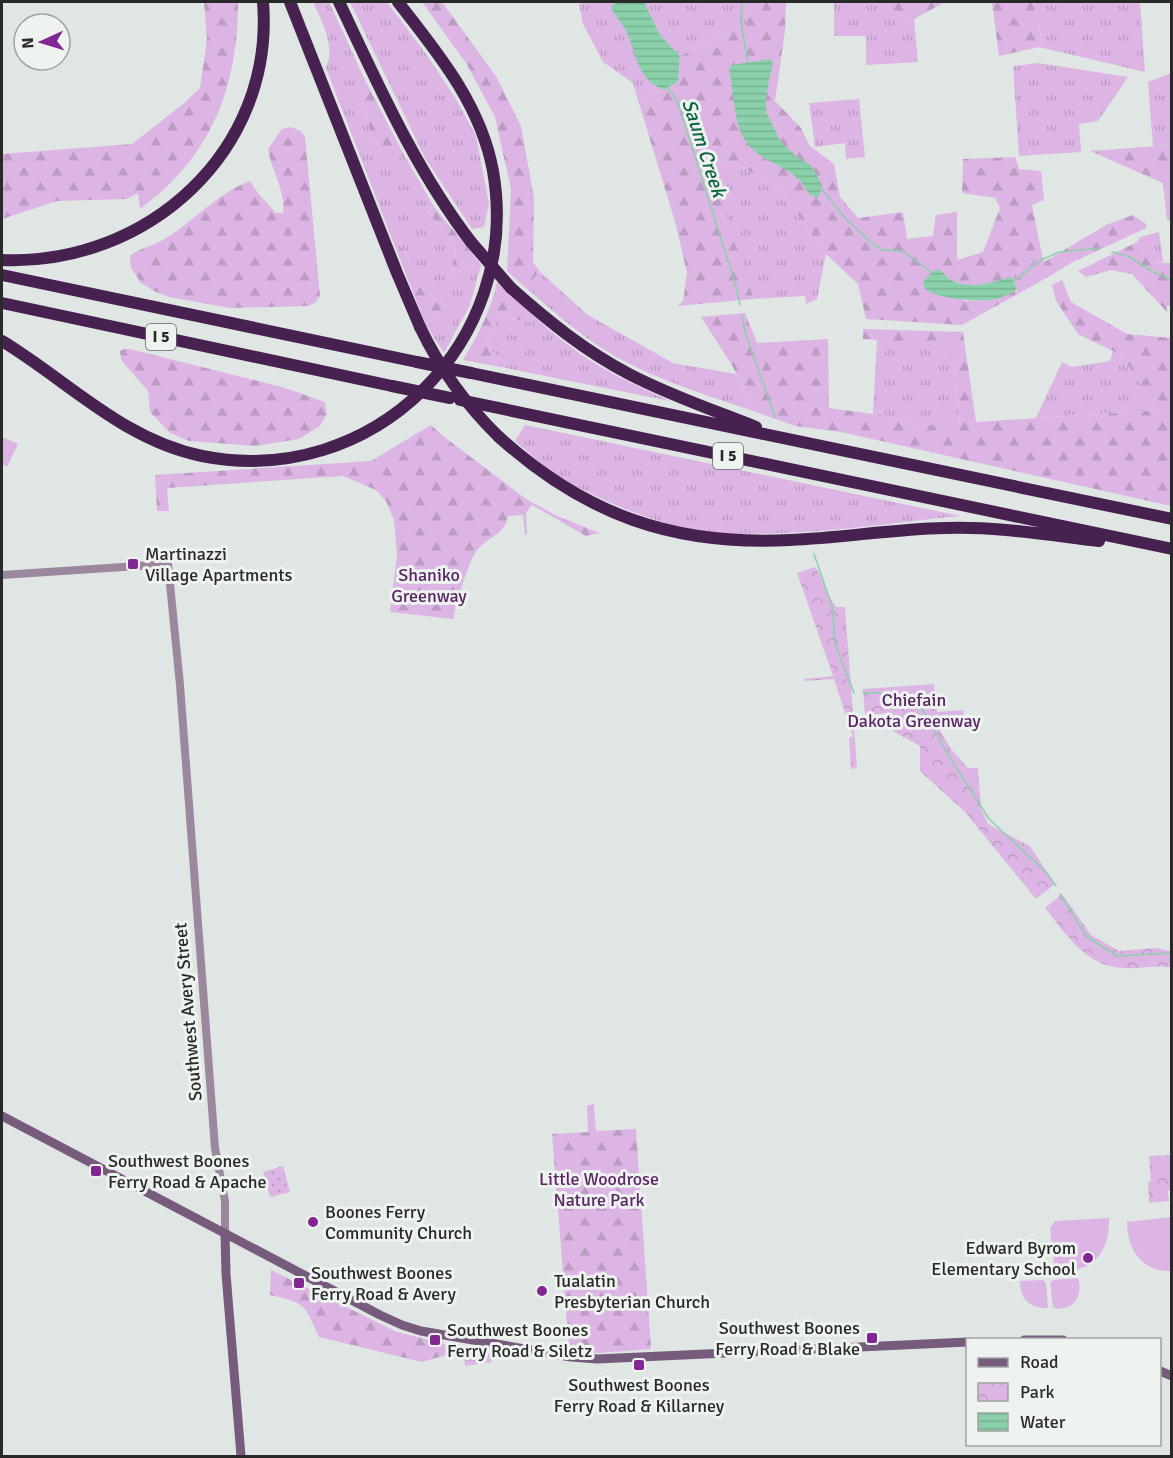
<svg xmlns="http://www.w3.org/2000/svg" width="1173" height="1458" font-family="Signika,sans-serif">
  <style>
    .grass { fill: url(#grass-tufts) }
    .forest { fill: url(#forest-firs) }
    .park { fill: url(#park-crowns) }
    .garden { fill: url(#garden-dots) }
    .pitch { fill: #dcb5e4 }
    .water { fill: url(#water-rules) }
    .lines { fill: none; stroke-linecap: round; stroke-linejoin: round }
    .stream { stroke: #8ad0aa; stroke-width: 1.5 }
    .tertiary { stroke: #9b889f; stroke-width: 8 }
    .secondary { stroke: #775b7c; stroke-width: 9 }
    .motorway { stroke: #47214f; stroke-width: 12 }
    .motorway-bridge { stroke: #47214f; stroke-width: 12 }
    .poi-dot { fill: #812692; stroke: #eef3f0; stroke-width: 2 }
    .labels { text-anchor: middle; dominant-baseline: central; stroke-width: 6; stroke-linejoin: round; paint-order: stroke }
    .shield { fill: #eef3f0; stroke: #636665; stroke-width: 1.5 }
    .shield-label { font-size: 16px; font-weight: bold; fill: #282a29 }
    .poi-label { font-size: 18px; fill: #282a29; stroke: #eef3f0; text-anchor: start }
    .park-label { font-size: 18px; fill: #5a2465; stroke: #eef3f0 }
    .street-label { font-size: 18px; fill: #282a29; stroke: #eef3f0 }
    .water-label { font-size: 20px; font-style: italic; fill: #0c6341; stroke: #eef3f0 }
  </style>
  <defs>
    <pattern id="grass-tufts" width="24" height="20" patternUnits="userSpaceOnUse" patternTransform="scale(1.5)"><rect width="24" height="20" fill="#dcb5e4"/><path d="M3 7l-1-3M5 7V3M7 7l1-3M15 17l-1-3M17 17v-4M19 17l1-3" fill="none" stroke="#bd9cc4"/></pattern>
    <pattern id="forest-firs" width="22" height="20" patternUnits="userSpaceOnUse" patternTransform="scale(1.5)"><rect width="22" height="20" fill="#dcb5e4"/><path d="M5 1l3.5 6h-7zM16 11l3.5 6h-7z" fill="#bd9cc4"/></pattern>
    <pattern id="park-crowns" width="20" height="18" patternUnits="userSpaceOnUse" patternTransform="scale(1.5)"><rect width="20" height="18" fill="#dcb5e4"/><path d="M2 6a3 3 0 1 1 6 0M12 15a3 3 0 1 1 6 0" fill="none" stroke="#bd9cc4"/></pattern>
    <pattern id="garden-dots" width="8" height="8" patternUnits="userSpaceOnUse" patternTransform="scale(1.5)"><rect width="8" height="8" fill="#dcb5e4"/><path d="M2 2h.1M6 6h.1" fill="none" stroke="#bd9cc4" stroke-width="1.8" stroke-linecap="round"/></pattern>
    <pattern id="water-rules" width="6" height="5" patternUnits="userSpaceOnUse" patternTransform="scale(1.5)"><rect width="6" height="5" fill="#8ad0aa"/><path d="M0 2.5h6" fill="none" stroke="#77b392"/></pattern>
  </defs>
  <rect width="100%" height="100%" fill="#e0e6e3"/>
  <path class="grass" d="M313 2H329L366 82 362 102 371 135 388 164 404 155 434 207 428 212 455 245 452 276 477 259 481 265 470 305 444 353 426 325 447 307C434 298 423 292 415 278 410 268 409 257 402 248L396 249 326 68C336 46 322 22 313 2Z
    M350 2H387L426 54 456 99 476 136 489 204 484 227 472 229 425 158Z
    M588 2H619L612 5C616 17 620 20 626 31 639 54 635 78 664 90L638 100 633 83 603 62 583 24 579 4Z
    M644 2H749L746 24 680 56 660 35Z
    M834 2H868L912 20 914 19 918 62 866 65V36H834Z
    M1033 2H1049L1051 3 1054 2H1140L1145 72 1039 47 1043 46Z
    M1038 63 1128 77 1098 121 1079 124 1081 152 1019 156 1013 66Z
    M1171 73V145L1153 146 1148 82Z
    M859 99 865 157 846 159 845 143 815 147 809 103Z
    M707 158 738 164 781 191 826 254 817 299 806 304 805 296 754 299Z
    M1163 183H1171V221L1167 220Z
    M1159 232 1163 262H1149L1137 242 1140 237Z
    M1042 254 1048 277 1016 295 1017 288 1011 277Z
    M540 272 588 315 673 363 736 374 753 411C704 394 653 379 608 352 578 334 552 310 525 287Z
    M499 317 531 322 535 317C545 326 556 336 567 344 598 369 635 385 670 401L501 367 502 361 486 344Z
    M877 339 948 344 955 364 959 424 917 426 895 417 873 414Z
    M1113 351 1121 355 1161 410 1036 418 1062 362 1072 367 1110 361Z
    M525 425 960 516C879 524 792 539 710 532 663 528 602 501 561 478 545 469 530 453 515 441Z"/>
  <path class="forest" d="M204 2H238C238 88 211 157 140 209L138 193 127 199 57 201 2 219V154L132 144 183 104 200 88 207 39Z
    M422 2H442L496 76 521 126 534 198 533 262 540 272 525 287 507 271 511 189 495 117 466 63Z
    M749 2H786L785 31 775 101 801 128 809 145 834 164 840 197 858 218 903 212 907 239 933 236 936 215 957 212V260L983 252 1000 208 995 198 962 193 963 159 1015 157 1019 169 1041 171 1044 200 1032 205 1042 254 1011 277 983 285H964L952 281 938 269 964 301 991 300 1015 291 1016 295 962 325 866 319 858 284 826 254 781 191 738 164 708 158 754 299 677 306 683 301 687 273 676 225 638 100 664 90 678 81 680 56 746 24Z
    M868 2H945L912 20Z
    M992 2H1033L1043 46 999 56Z
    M366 82 404 155 388 165 371 135 362 102Z
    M291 127 301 131 305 137 320 296 316 302 309 306 230 308 169 297 154 291 141 283 131 268 130 256C141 247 156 245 168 237 196 219 218 193 250 181L258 193 276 213H283C286 191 271 170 268 149L282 129Z
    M1171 145V183H1163L1090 151Z
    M434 207 477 259 452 276 455 245 428 212Z
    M1133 215 1146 224V228L1071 263 1048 277 1044 262 1106 225Z
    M1137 242 1149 262 1171 263V306H1167V312L1132 274 1111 270 1086 277 1078 271Z
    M402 248C409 257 410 268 416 278 423 292 434 299 447 307L426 325 396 249Z
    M1062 280 1071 302 1127 334 1171 338V506L841 432 795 426 753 411 733 367 701 317 745 313 757 343 828 339 829 408 895 417 917 426 959 423 955 364 948 344 863 339V329L963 332 976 422 1160 410 1121 355 1078 334 1056 301 1052 285Z
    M497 282 535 317 531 322 499 317 486 344 502 361 501 367 463 360C478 335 491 310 497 282Z
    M124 349H130L282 387 325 402 327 414 320 426 299 439 255 446 189 441 170 433 150 412 148 391 121 360 120 351Z
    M431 425 443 436 526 499 557 516 600 533 586 536 532 505 526 513 527 534 525 535 523 515 508 516C503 537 491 534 478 549 469 558 456 605 453 619L390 612 397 555 394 520 386 501 376 490 343 476 167 488 169 511H157L155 475 371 461Z
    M594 1104 596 1131 636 1129 651 1349 598 1353 569 1349 552 1134 588 1132 587 1106Z
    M271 1270 397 1332 449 1345 453 1353 422 1362 319 1337C304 1304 306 1303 270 1295Z
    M469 1350 494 1354 491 1362 465 1366 464 1354Z"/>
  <path class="park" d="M815 567C825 581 825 592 836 607H845L857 768 851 769 849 738 853 737 834 679 804 681V679L833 676 797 573Z
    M934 684 937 712 963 710 964 716 938 727 951 749 968 768H978L981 809 988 824 1030 846 1055 884 1036 899 965 812 920 771V746L893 731 892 713 865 715 863 689Z
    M1062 894 1091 935 1119 951 1155 948 1171 951V967C1156 965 1140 969 1124 968 1086 967 1067 935 1045 908Z
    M1171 1155V1190L1168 1191 1169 1201 1149 1203 1148 1182H1151L1149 1156Z"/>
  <path class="garden" d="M283 1166 290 1192 270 1197 263 1172Z"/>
  <path class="pitch" d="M2 437 18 444 7 467 2 464Z
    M1171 1217V1271C1142 1272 1127 1249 1127 1222Z
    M1109 1218C1110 1254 1092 1273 1055 1272L1050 1228 1055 1221Z
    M1078 1278C1084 1297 1072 1312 1053 1308L1050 1283 1053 1280Z
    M1043 1280 1046 1283 1048 1308C1030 1309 1020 1299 1020 1281Z"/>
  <path class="water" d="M619 2H644L660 35 680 56 678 81 664 90C637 79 637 56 627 33 623 24 616 17 611 8L612 5Z
    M770 59 773 62 766 96V112L781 142 797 157 811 165 822 185 819 197 810 195C806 189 801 181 796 177 779 163 755 159 743 137 734 120 733 88 729 68L732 65Z
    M938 269C944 272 946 278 953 281 972 290 992 282 1011 277L1017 288 1015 291C1007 295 997 300 989 300 971 302 891 296 938 269Z"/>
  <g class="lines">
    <path class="stream" d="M742 2 741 22 748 63
      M668 87 679 106 735 283 740 305
      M821 188 845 218 874 245 883 250 903 251 932 273
      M1112 252 1130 257 1153 272 1172 280
      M1014 281 1041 260 1059 252 1101 248
      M742 315 745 332 775 417
      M814 554 832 606 835 644 854 693
      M863 693H878L893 695 918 704 927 716 947 753 989 819 1047 873 1056 886
      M1060 894 1086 936 1117 956 1172 953"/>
    <path class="tertiary" d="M2 575 168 564 180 685 215 1148 225 1201V1234"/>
    <path class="secondary" d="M2 1116 380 1315 402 1325 421 1331 571 1357 597 1359 968 1342
      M225 1234 226 1274 241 1456
      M1024 1340H1063
      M1160 1371 1172 1376"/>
    <path class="motorway" d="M290 2 397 273 420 327
      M339 2C378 84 415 169 471 242
      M2 260C147 266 275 151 263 2
      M2 275 417 362
      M511 288C548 321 585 351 629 374 669 395 713 410 756 427
      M2 303 392 386
      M2 341C68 381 123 440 202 456 372 490 523 342 493 171 481 105 438 53 398 2
      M471 373 1172 519
      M460 400 1172 549
      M499 437C585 515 674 546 790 540 842 538 893 529 945 528 996 526 1048 535 1099 541"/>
    <path class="motorway-bridge" d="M471 242 511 288
      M420 327C440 369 466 405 499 437
      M417 362 471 373
      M392 386 450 398"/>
  </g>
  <g class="poi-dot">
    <rect x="127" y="558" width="12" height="12" rx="3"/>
    <rect x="90" y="1165" width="12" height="12" rx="3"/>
    <circle cx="313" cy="1222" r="6"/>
    <circle cx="1088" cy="1258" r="6"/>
    <rect x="293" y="1277" width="12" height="12" rx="3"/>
    <circle cx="542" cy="1291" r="6"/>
    <rect x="866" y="1332" width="12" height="12" rx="3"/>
    <rect x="429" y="1334" width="12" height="12" rx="3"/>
    <rect x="633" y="1359" width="12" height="12" rx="3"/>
  </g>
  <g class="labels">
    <g class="shield">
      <rect x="146" y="324" width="30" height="26" rx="4.5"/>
      <rect x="713" y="443" width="30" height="26" rx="4.5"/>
    </g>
    <g class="shield-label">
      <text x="161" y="337">I 5</text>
      <text x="728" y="456">I 5</text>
    </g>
    <g class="poi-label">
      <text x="145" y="554">Martinazzi<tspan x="145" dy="21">Village Apartments</tspan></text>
      <text x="108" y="1161">Southwest Boones<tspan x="108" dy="21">Ferry Road &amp; Apache</tspan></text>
      <text x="325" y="1212">Boones Ferry<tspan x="325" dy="21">Community Church</tspan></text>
      <text x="1076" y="1248" text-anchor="end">Edward Byrom<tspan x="1076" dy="21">Elementary School</tspan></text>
      <text x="311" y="1273">Southwest Boones<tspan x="311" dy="21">Ferry Road &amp; Avery</tspan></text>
      <text x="554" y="1281">Tualatin<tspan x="554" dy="21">Presbyterian Church</tspan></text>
      <text x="860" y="1328" text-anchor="end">Southwest Boones<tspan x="860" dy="21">Ferry Road &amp; Blake</tspan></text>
      <text x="447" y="1330">Southwest Boones<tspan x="447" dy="21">Ferry Road &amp; Siletz</tspan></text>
      <text x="639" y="1385" text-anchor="middle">Southwest Boones<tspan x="639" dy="21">Ferry Road &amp; Killarney</tspan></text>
    </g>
    <g class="park-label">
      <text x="429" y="575">Shaniko<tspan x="429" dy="21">Greenway</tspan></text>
      <text x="914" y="700">Chiefain<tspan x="914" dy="21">Dakota Greenway</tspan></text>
      <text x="599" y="1179">Little Woodrose<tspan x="599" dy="21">Nature Park</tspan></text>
    </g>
    <g class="street-label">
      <text transform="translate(188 1012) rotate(-95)">Southwest Avery Street</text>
    </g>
    <g class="water-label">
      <text transform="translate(704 148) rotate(72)">Saum Creek</text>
    </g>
  </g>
  <rect width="1173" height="1458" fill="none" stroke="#282a29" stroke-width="6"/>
  <rect x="966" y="1338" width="195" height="108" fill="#eef3f0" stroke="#9fa3a0" stroke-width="1.5"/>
  <rect x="978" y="1358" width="30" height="9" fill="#775b7c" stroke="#9fa3a0" stroke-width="1.5"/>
  <text x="1020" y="1368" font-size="18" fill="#282a29">Road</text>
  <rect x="978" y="1383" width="30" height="18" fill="url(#park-crowns)" stroke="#9fa3a0" stroke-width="1.5"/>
  <text x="1020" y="1398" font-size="18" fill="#282a29">Park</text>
  <rect x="978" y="1413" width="30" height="18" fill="url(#water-rules)" stroke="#9fa3a0" stroke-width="1.5"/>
  <text x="1020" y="1428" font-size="18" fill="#282a29">Water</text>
  <g transform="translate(42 42) rotate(266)"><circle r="28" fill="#eef3f0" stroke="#9fa3a0" stroke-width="1.5"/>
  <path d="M0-4.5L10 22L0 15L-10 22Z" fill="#812692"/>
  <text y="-9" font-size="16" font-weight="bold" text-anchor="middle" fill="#282a29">N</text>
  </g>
</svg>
